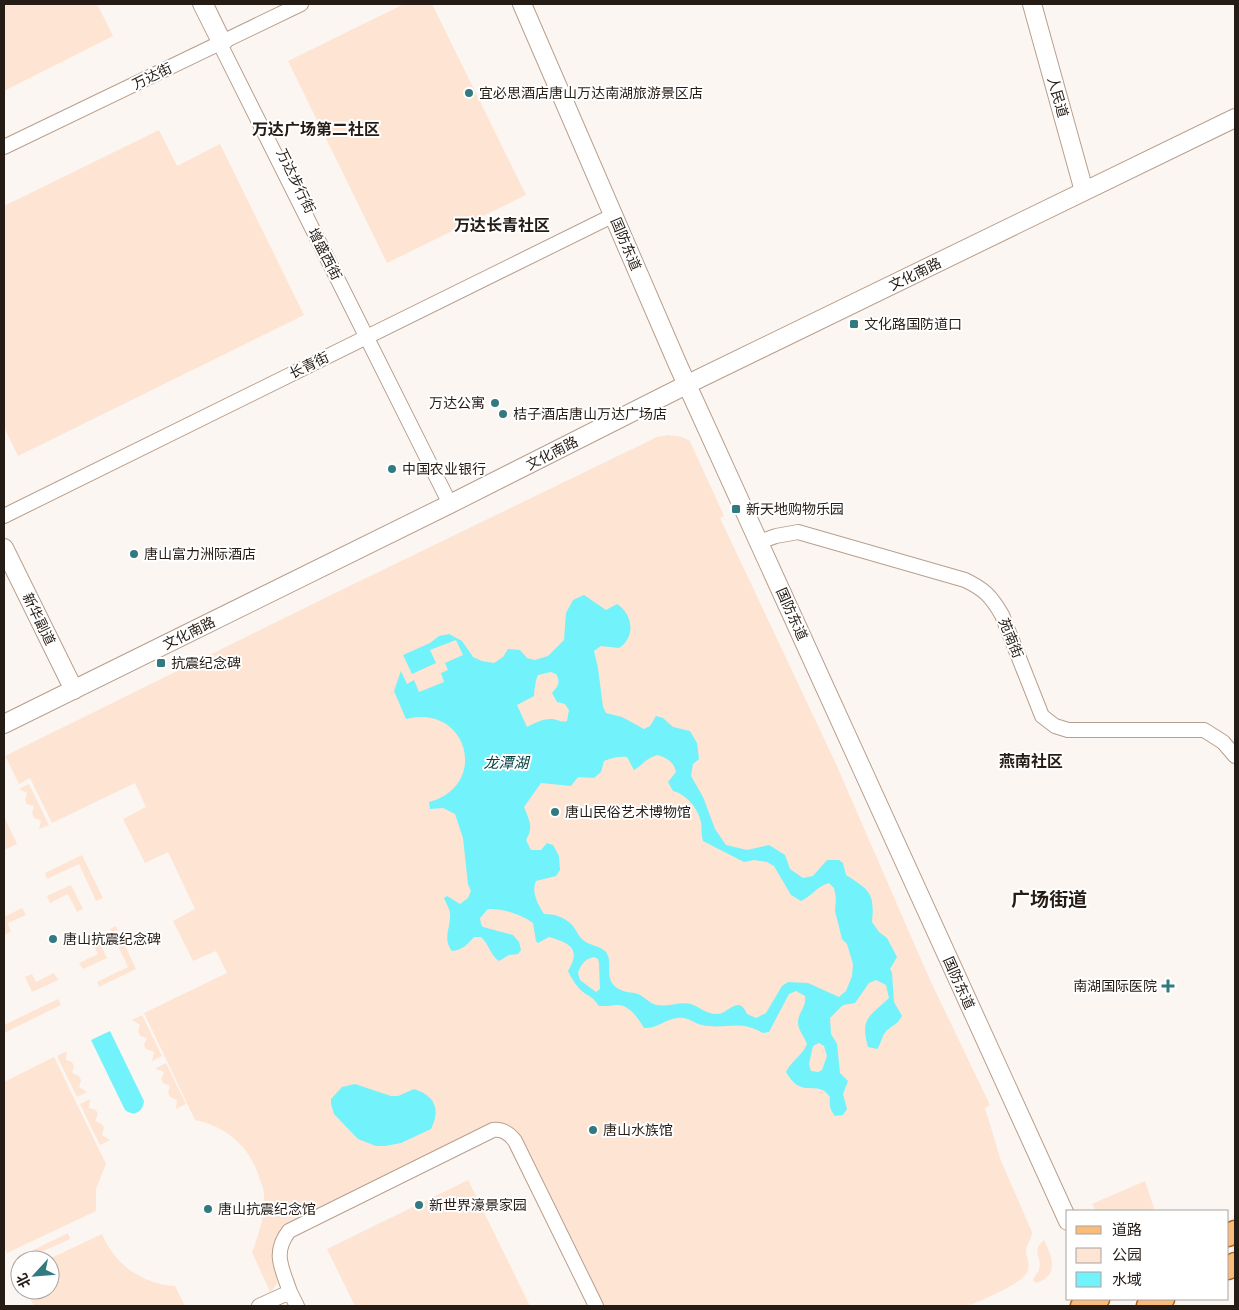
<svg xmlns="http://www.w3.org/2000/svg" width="1239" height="1310" font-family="Lora,'Noto Sans SC',serif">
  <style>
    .green { fill: #fde4d3 }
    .water { fill: #72f2fa; fill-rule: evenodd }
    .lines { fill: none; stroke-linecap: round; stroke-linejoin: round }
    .pedestrian-casing { stroke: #b89f8d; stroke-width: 12 }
    .minor-casing { stroke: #b89f8d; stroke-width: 16 }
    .tertiary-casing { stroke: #b89f8d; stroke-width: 20 }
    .primary-casing { stroke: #ae651e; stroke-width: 25 }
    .pedestrian { stroke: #fff; stroke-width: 10 }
    .minor { stroke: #fff; stroke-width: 14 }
    .tertiary { stroke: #fff; stroke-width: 18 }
    .primary { stroke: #fbbb7b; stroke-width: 22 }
    .poi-dot { fill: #317a7f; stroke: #fff; stroke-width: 2 }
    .labels { text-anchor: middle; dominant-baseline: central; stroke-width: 4; stroke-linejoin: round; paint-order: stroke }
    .street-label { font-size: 14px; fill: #251c15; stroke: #fff }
    .poi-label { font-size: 14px; fill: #251c15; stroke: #fff; text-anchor: start }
    .water-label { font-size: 15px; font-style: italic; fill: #003e41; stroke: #fff }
    .quarter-label { font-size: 16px; font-weight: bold; fill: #251c15; stroke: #fff }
    .district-label { font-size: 19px; font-weight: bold; fill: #251c15; stroke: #fff }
  </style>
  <rect width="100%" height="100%" fill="#fcf6f2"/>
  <path class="green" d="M4 4H97L113 36 4 91Z
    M404 4H432L526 195 387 263 288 61Z
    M159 130 177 166 220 144 304 315 18 456 4 427V206Z
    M668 435 682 437 690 441 724 516 720 518 836 764 930 980 990 1105 985 1108 1001 1161 1032 1232C1032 1239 1027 1243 1026 1250 1026 1257 1030 1263 1028 1270 1024 1284 981 1300 968 1306H604L519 1134 512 1128 496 1123 285 1226C279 1235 273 1244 274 1255 275 1271 285 1279 270 1292L252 1252C259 1234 265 1216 264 1195 264 1190 262 1185 260 1180 251 1148 228 1127 195 1120L144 1013 227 973 216 951 193 961 173 921 195 909 168 852 145 863 123 819 146 807 135 783 52 823 30 778 19 784 5 756 329 596 657 437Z
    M29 784 49 825 39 829 41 820 34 818 32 813 34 806 27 804 25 800 27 793 19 789Z
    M4 816 17 844 4 850Z
    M82 855 103 898 96 901 79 864 47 879 45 873Z
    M71 885 83 909 77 912 68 894 50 903 47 896Z
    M22 908 26 915 8 923 11 932 4 935V917Z
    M116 926 136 969 99 987 97 982 128 967 110 929Z
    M95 933 107 958 83 969 79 963 98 954 89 936Z
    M54 973 58 980 32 992 25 977 32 974 36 982Z
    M58 999 61 1005 4 1033V1025Z
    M142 1015 162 1056 152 1061 154 1052 146 1049 144 1045 147 1038 140 1036 138 1031 140 1025 132 1020Z
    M67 1051 66 1060 72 1062 74 1066 72 1073 79 1076 81 1080 79 1087 87 1092 77 1097 57 1056Z
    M54 1057 106 1164 96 1189V1211L7 1253 4 1246V1082Z
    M166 1063 186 1104 176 1109 177 1100 170 1097 168 1092 170 1086 163 1083 161 1079 164 1073 161 1070H157L156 1068Z
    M90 1099 89 1108 96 1110 98 1114 95 1121 102 1124 104 1128 102 1135 110 1140 100 1145 80 1104Z
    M468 1180 530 1306H355L327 1249Z
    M1145 1181 1154 1208 1151 1211H1096L1092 1204Z
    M68 1233 70 1239 23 1260 21 1256Z
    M102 1234C114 1264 142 1284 175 1286L185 1306H34L26 1290H50V1260H47Z
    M1044 1240C1052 1256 1060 1276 1036 1283L1033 1281C1034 1276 1037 1274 1039 1270 1043 1256 1030 1252 1044 1240Z"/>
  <path class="water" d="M584 595 606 610 617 604C633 614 636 637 619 648L601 646 594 651 598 668 603 707 606 713 622 717 644 729 650 726 656 716 663 718 673 727 690 731 697 743 699 759 693 764 691 776 703 797 715 829 726 845 747 850 769 845 785 855 790 869 803 878 813 876 827 860H839L843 863 846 875C869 890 875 892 872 922L879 932 887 938 897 957 890 969 892 973 894 1002 902 1016C897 1026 889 1026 884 1034 881 1039 881 1044 877 1049L868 1047C860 1018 869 1017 889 998L886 985 876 980 869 983 855 1003 843 1005 830 1018 831 1034 837 1044 840 1073 848 1081 843 1094 847 1109 843 1115 835 1116C830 1110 829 1105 830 1097 818 1078 802 1101 786 1072 791 1061 802 1056 807 1044 805 1037 798 1031 798 1022 798 1013 807 1006 805 996L796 991 789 994 769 1032 763 1033C739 1019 726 1030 702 1025 693 1023 688 1016 677 1018 666 1019 656 1029 644 1028 638 1018 629 1004 616 1005 610 1006 606 1006 599 1006 592 996 591 998 583 992 576 986 572 979 568 971 582 948 569 943 549 937L538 943 536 941 533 923C522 915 502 908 488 909L480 918 481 924 483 927 513 935 519 942 521 950 518 954 509 955 499 961C490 955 489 944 481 937H474C467 945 462 950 452 951 442 938 451 928 450 914 450 909 446 903 444 898L447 896 460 904 468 898 471 891 468 884 463 838 455 814 443 808 430 809 429 802C490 786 468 703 406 719L394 691 401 671 407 684 414 680 419 692 444 682 441 673 448 670 445 663 463 655 456 640 430 650 436 663 412 674 403 655 430 643 439 636 449 634 462 641 473 657 482 661 494 663 503 657 508 649 520 650 527 658 535 660 548 656 564 640 566 613 573 600ZM551 672 556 674C561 682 558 686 552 693L557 702 565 704 569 710 567 721C561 723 558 719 551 719 542 719 535 723 527 727L517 705 534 696C534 691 536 678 538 675ZM658 755C667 758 674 762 676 772L668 782 673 791C686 794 698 808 701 822 702 828 701 834 703 841L744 862 754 860 767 862 774 866 791 895 801 901C812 896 817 886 829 883L834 888 836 898 835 911 842 939 847 944 853 964 852 976 846 991 839 997 808 983 788 982 782 986 766 1013 756 1018 747 1014C738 993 728 1015 716 1014 707 1014 699 1007 691 1004 681 1001 668 1007 657 1005 650 1004 645 997 638 994 633 992 628 993 623 991 600 982 615 964 606 952 599 945 590 946 583 940 578 936 576 929 572 925 565 917 554 914 544 914 538 904 531 893 536 881L556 876 560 870 559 856 553 845 547 843 541 850H531L526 840C534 827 529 820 524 807L541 783 571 786 578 777 594 778 601 772 604 761C612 758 618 756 627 757L634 770C644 764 646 758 658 755ZM594 957 598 959 599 963 600 989 596 992 580 980 578 973C581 964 585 959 594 957ZM819 1043 824 1046 827 1056 822 1070 818 1072 811 1071 809 1064 813 1046Z
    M110 1031 144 1101C143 1112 134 1117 125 1110L91 1040Z
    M355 1084 391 1096H398L414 1089C435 1096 441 1109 431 1129L401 1143 385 1146H376L358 1139 334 1114 331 1104V1099L342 1087Z"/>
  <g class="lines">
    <g class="pedestrian-casing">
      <path id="pedestrian" d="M208 4 227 43"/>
    </g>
    <g class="minor-casing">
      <path id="minor" d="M200 4 450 504
        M4 147 301 4
        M4 516 614 215
        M759 542 776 536 798 532 965 580C984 589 991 596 1002 615L1042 716 1055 726 1068 730H1204L1223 742 1235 756
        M290 1292 297 1306
        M259 1306 290 1292C282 1268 272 1253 289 1231L493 1130C503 1129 509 1133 515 1141L596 1306"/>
    </g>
    <g class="tertiary-casing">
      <path id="tertiary" d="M522 4 678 365 1068 1221
        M1032 4 1084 191
        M4 548 74 690
        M4 724 450 504 688 384 1235 118"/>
    </g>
    <g class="primary-casing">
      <path id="primary" d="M1228 1235 1235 1232
        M1228 1268 1235 1264
        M1082 1306 1098 1299
        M1148 1306 1163 1299"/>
    </g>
    <use href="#pedestrian" class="pedestrian"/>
    <use href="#minor" class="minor"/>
    <use href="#tertiary" class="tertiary"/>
    <use href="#primary" class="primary"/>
  </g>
  <g class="poi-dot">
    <circle cx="469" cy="93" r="5"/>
    <rect x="849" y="319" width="10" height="10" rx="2.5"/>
    <circle cx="495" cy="403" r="5"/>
    <circle cx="503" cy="414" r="5"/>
    <circle cx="392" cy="469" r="5"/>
    <rect x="731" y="504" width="10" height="10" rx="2.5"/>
    <circle cx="134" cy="554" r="5"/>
    <rect x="156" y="658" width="10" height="10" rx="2.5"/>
    <circle cx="555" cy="812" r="5"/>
    <circle cx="53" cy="939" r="5"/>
    <path d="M1165.5 978.5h5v5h5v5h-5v5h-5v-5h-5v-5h5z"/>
    <circle cx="593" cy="1130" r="5"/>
    <circle cx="419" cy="1205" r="5"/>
    <circle cx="208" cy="1209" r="5"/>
  </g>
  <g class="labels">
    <g class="street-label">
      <text transform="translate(152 76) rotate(-26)">万达街</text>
      <text transform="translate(1058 97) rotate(74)">人民道</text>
      <text transform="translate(296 181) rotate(64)">万达步行街</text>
      <text transform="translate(626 244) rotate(67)">国防东道</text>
      <text transform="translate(325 254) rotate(63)">增盛西街</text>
      <text transform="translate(915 274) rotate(-26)">文化南路</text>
      <text transform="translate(309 365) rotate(-26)">长青街</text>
      <text transform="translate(552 453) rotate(-27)">文化南路</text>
      <text transform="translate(792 614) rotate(66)">国防东道</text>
      <text transform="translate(39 619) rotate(64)">新华副道</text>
      <text transform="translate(189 633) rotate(-26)">文化南路</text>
      <text transform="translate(1011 638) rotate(68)">苑南街</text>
      <text transform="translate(959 983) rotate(66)">国防东道</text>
    </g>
    <g class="poi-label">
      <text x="479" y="93">宜必思酒店唐山万达南湖旅游景区店</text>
      <text x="864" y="324">文化路国防道口</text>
      <text x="485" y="403" text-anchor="end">万达公寓</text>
      <text x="513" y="414">桔子酒店唐山万达广场店</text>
      <text x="402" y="469">中国农业银行</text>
      <text x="746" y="509">新天地购物乐园</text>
      <text x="144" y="554">唐山富力洲际酒店</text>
      <text x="171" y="663">抗震纪念碑</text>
      <text x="565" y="812">唐山民俗艺术博物馆</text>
      <text x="63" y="939">唐山抗震纪念碑</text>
      <text x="1157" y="986" text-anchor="end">南湖国际医院</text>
      <text x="603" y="1130">唐山水族馆</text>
      <text x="429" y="1205">新世界濠景家园</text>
      <text x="218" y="1209">唐山抗震纪念馆</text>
    </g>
    <g class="water-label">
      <text x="506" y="762">龙潭湖</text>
    </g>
    <g class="quarter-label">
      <text x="316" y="129">万达广场第二社区</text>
      <text x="502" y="225">万达长青社区</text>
      <text x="1031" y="761">燕南社区</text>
    </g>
    <g class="district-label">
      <text x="1049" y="899">广场街道</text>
    </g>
  </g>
  <rect width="1239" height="1310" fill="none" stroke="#251c15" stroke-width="10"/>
  <rect x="1066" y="1210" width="162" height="90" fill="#ffffff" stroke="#a8a4a1"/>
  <rect x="1076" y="1226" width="25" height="8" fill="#fbbb7b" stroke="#a8a4a1"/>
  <text x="1112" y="1235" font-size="15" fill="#251c15">道路</text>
  <rect x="1076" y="1248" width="25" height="15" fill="#fde4d3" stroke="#a8a4a1"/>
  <text x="1112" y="1260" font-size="15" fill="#251c15">公园</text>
  <rect x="1076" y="1272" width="25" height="15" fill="#72f2fa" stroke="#a8a4a1"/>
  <text x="1112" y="1285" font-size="15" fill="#251c15">水域</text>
  <g transform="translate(35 1275) rotate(244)"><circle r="24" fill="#ffffff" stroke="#a8a4a1"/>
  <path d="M0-4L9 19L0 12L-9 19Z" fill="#317a7f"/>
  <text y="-8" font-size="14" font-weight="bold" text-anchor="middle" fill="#251c15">北</text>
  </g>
</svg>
